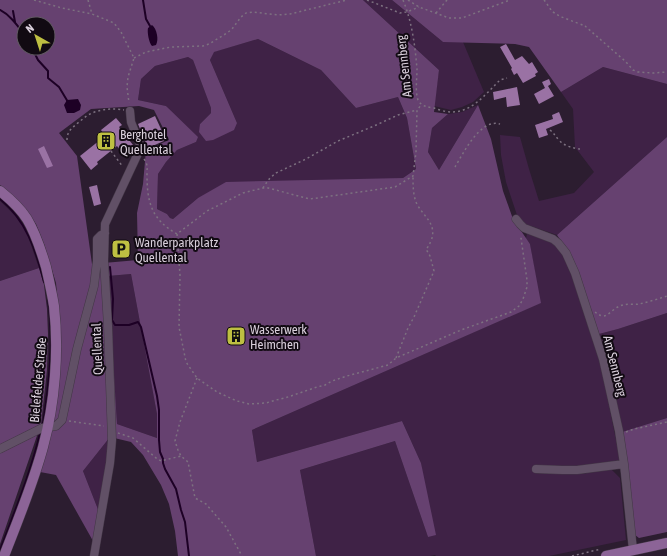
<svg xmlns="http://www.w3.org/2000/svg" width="667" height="556" font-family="'Asap Condensed',sans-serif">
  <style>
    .green { fill: #3f2246 }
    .forest { fill: #664170; fill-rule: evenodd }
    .water { fill: #1d0025 }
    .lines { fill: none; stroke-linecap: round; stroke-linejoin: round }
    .stream { stroke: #1d0025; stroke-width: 2 }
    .building { fill: #9a72a4 }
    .minor-casing { stroke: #433746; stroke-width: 9 }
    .major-casing { stroke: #433746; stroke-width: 11 }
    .path { stroke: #7d7180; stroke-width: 1.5; stroke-dasharray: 2 3; stroke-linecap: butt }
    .minor { stroke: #615066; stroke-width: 8 }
    .major { stroke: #8c6497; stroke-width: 10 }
    .labels { text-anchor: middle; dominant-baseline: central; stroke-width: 4; stroke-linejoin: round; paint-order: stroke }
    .street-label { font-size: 13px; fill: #d9cfdb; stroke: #110a12 }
    .poi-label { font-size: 13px; fill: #d9cfdb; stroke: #110a12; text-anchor: start }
  </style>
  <rect width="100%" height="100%" fill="#2c1d30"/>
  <path class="green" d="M363 0H392L443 42H463L484 92 473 102 462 107 451 110 434 106 439 70Z
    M258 39 321 70 356 108 398 97 407 118 416 169 403 178 198 198 173 219 170 218 167 214 157 209 158 174 166 162 177 150 196 142 166 106 138 100 141 79 155 66 188 57 193 60 211 108V113L200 124 237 123 210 60 213 52Z
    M603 67 667 84V137L557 235 525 224 518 218 506 182 501 155 500 135 520 137 529 169 539 201 574 193 594 172 575 147 573 109 561 92Z
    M478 105 439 170 428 152 432 128 448 114 462 112Z
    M0 201C7 208 14 214 20 221 29 235 33 252 39 268L0 281Z
    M529 232 552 241 563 253 571 267 600 360 620 460 581 467V474L611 469 620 478 626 540 549 556H436L435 555 430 556H316L300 470 395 441 428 537 421 463 402 421 257 462 252 430 540 303 530 244 526 239 527 233Z
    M131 274 157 414V438L117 424 108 276Z
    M667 313V418L622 432 609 363 599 334 618 329Z
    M110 437 99 512 83 471Z"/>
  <path class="forest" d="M0 0H363L439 70 434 112 448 114 432 128 428 152 439 170 478 105 491 139 503 191 513 219 530 244 541 303 252 430 257 462 402 421 421 463 436 535 428 537 395 441 300 470 316 556H178L175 531 169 504 161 485 143 455 131 442 110 437 83 471 99 512 93 541 56 475 40 472 60 327 56 283 44 244 36 224 25 209 13 197 0 185ZM24 24H48V48H24ZM258 39 321 70 356 108 398 97 407 118 416 169 403 178 226 182 198 198 173 219 170 218 167 214 157 209 158 174 166 162 177 150 196 142 198 137 166 106 138 100 141 79 155 66 188 57 193 60 211 108V113L200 124 199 132 206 141 213 140 234 130 237 123 210 60 214 52ZM139 106 154 110 169 140 146 150 143 184 137 213 138 260 92 264 77 156 59 133 91 109ZM131 274 157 414V438L117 424 108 276Z
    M392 0H667V84L603 67 561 92 529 47 515 44 443 42Z
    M667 137V313L618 329 599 334 573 259 557 235Z
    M39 268 44 285 47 309 48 334 47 370 41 424 0 544V281Z
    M667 418V532L639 538 635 535 622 432Z"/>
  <path class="water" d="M152 25C157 29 159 40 156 45L152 46C149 43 147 32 148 28Z
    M78 99 81 105 80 110 74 113H67L64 105 67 100Z"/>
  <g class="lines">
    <path class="stream" d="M143 0 146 19 150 26
      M0 10C10 15 17 25 24 34
      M13 11 15 22
      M32 48 38 60 48 71V78L59 87 68 102
      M0 199C26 220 36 250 44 282
      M110 267 113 299 112 320 115 325H129L138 322 141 327 157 396 159 410V440L160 452 163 459V463L165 469 176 489 181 510 185 522 189 556
      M43 424C49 383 54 340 48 299
      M0 550C14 513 31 472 40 433"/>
  </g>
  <path class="building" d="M506 44 515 60 522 56 529 64 532 62 538 72 535 74 536 76 523 83 517 73 514 75 511 69 512 68 500 47Z
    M549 79 551 84 548 86 554 96 539 104 534 94 545 88 542 82Z
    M517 87 520 105 507 107 506 97 494 100 493 92Z
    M559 112 563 122 546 129 548 135 539 138 535 125 553 119 552 115Z
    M155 116 166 140 148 148 138 124Z
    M116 118 122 125 119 127 133 145 123 154 117 146 97 162 98 164 91 170 80 156 105 136 101 130Z
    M44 146 53 166 47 168 38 149Z
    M97 185 101 204 94 206 89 187Z"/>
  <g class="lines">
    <g class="minor-casing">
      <path id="minor" d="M516 219 520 224 524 228 553 239 558 243 566 253 575 273 603 359 619 431 624 464 633 550
        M0 449 42 428 56 426 62 420 77 349 94 286 97 261V239L101 235 105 233
        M536 469 562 470H577L624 464
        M94 556 110 463 112 440 108 326 104 261 105 224 141 147 131 122 130 111"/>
    </g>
    <g class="major-casing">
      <path id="major" d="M0 191C10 199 20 208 27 219 36 234 41 250 46 267 49 280 52 293 54 306 59 351 55 403 43 447 33 484 18 520 4 556
        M606 556 667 543"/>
    </g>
    <path class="path" d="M34 0 62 8 92 14 114 23 121 32 134 58 128 77 127 87 129 103
      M88 0 92 14
      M367 0 400 13 407 12 419 7
      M403 0C412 22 415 45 417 69 417 79 415 91 418 100 421 106 427 107 434 108 439 110 446 112 452 112 471 112 484 96 497 83L500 80 507 78
      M408 0 419 7 449 18H462L510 0
      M544 0C547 3 549 8 552 11 558 17 576 22 585 26L625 61 633 70 638 72 653 73 667 72
      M436 13 447 0
      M134 58 146 52 171 47 203 46 209 44 227 33 232 29 241 17 246 13 253 12 278 15 290 14 347 0
      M550 130C554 133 555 136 559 140 564 146 572 148 580 149
      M67 140C67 131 72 128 79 122 83 119 87 115 92 113 102 109 114 108 124 110
      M111 151 123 167
      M144 159C148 164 147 168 147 174 147 202 151 219 177 234L207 211 243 193 263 188H268L310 199 395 187 413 176 416 152 417 110 422 104
      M455 167C463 154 480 118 500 124
      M263 188 264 186 270 178 276 173 306 159 338 141 374 126 398 115 417 110
      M177 234 180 275 179 327 186 362 197 378 217 392 237 401 249 404 266 403 276 400 285 398 317 387 325 385 332 381 347 376 388 365 396 358 461 330 511 312 519 306 523 299 527 287V280L521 238V235
      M595 312C598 314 600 316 604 316 609 315 614 308 620 306 626 303 633 305 639 304 648 302 658 299 667 296
      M396 358 408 328 414 317 434 271 430 256 426 249C429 246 429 245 431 241 438 223 422 216 416 202 413 194 413 185 413 176
      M197 378 180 422 175 441 178 450 181 456 188 462 195 498 206 504 226 527 242 556
      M69 421 104 426
      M626 432 634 429 667 422
      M118 433 133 438 156 458 161 461 181 456
      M572 556 601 549"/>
    <use href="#minor" class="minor"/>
    <use href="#major" class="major"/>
  </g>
  <defs>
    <g id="building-square" transform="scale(1)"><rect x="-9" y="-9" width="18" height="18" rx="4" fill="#bebf42" stroke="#110a12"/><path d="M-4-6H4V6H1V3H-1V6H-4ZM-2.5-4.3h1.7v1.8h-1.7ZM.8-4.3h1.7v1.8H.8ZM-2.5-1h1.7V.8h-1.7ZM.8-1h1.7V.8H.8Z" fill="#111"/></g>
    <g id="parking-square" transform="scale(1)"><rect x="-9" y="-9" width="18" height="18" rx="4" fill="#bebf42" stroke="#110a12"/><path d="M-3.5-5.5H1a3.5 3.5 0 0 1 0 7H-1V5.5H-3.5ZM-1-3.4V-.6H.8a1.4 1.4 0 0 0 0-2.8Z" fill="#111"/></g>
  </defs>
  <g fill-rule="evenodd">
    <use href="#building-square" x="106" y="141"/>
    <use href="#parking-square" x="121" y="249"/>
    <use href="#building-square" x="236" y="336"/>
  </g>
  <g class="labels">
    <g class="street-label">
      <text transform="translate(404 66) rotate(-96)">Am Sennberg</text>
      <text transform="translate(97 349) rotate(-92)">Quellental</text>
      <text transform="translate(615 366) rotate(76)">Am Sennberg</text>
      <text transform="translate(38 380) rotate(-85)">Bielefelder Straße</text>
    </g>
    <g class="poi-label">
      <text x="120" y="134">Berghotel<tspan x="120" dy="15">Quellental</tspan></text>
      <text x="135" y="242">Wanderparkplatz<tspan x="135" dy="15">Quellental</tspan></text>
      <text x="250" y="329">Wasserwerk<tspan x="250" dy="15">Heimchen</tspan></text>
    </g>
  </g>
  <g transform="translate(36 36) rotate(321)"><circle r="19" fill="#110a12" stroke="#615962"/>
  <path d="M0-3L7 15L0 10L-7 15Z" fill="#bebf42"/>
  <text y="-6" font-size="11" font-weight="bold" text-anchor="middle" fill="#d9cfdb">N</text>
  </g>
</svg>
